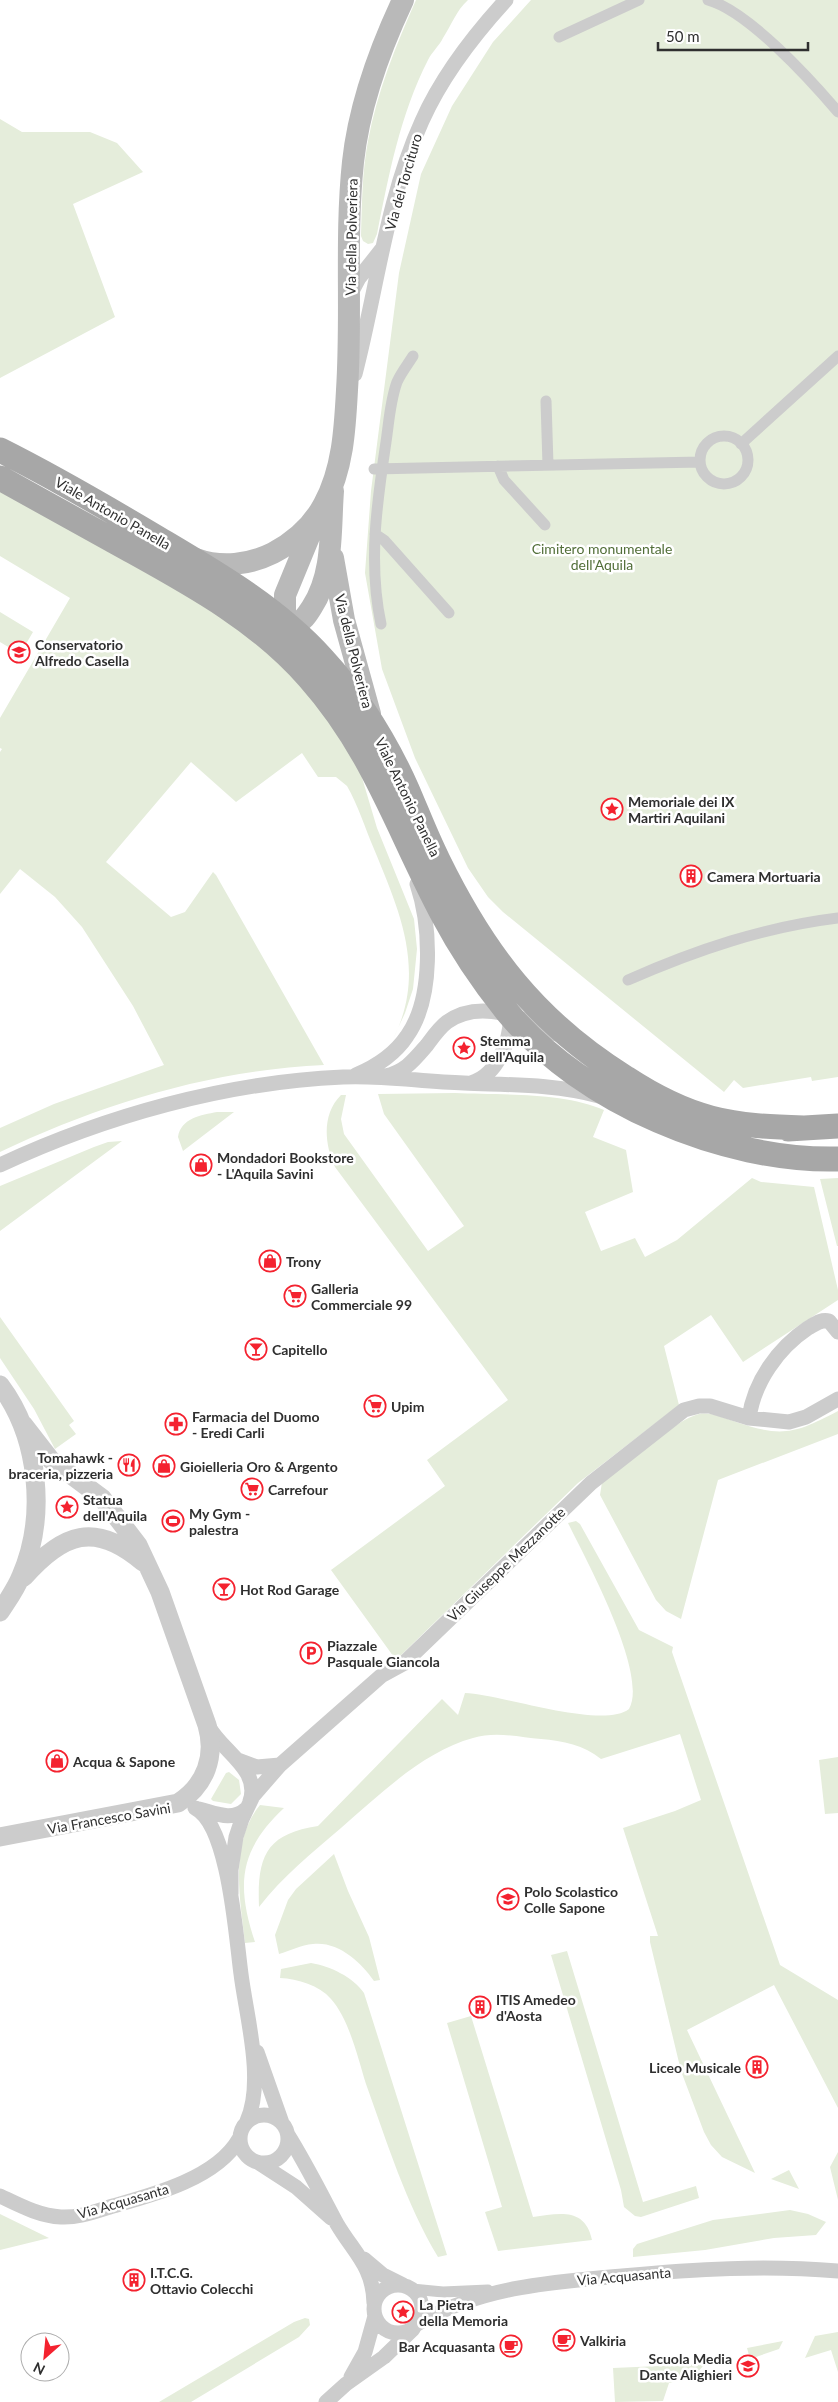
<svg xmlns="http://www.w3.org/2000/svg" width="838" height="2402" font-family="Lato,sans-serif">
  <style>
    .green { fill: #e5eddb }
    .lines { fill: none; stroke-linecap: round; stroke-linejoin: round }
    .pedestrian { stroke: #ccc; stroke-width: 11 }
    .minor { stroke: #ccc; stroke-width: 15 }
    .tertiary { stroke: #ccc; stroke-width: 19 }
    .secondary { stroke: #b9b9b9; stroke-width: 22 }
    .primary { stroke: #a7a7a7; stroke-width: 25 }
    .labels { text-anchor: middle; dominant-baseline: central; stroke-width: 5; stroke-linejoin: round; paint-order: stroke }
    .street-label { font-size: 14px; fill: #2f2f2f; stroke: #fff }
    .park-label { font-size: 14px; fill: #516e38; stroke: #fff }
    .poi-label { font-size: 14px; font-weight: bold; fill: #2f2f2f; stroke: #fff; text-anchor: start }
  </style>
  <rect width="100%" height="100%" fill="#fff"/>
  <path class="green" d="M416 0H468C456 11 452 24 443 38 439 46 432 52 428 60 400 115 389 174 377 234L373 243 368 244 363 241 361 236C362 204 362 172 368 141 377 92 396 45 416 0Z
    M531 0H838V1077L812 1081 811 1077 743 1088 734 1080 724 1092 503 912 488 897 468 868 415 758 382 669 365 573 371 491 399 273 421 174 452 106 493 42Z
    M0 119 22 132H90L117 143 143 172 73 204 115 317 0 378Z
    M0 490 190 596 243 630 317 700 360 771 377 828 414 919 417 949 413 989 405 1013 393 1039C427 972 400 912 374 849 365 828 358 805 347 786L336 777H318L302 753 236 802 191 762 106 862 171 917 185 912 213 872 216 875 324 1065C211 1070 101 1104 0 1152V1128L54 1104 164 1065 133 1006 82 927 55 897 20 869 0 894V752L2 749 0 748V718L70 598 0 556Z
    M0 612 33 632 20 654 0 642Z
    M455 1093C499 1095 564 1092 604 1110L593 1137 626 1150 633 1192 585 1212 601 1251 635 1238 645 1257 677 1240 752 1178 761 1182 814 1187 838 1290V1300L743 1362 711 1315 664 1346 679 1405 578 1483 396 1660 331 1570 445 1486 427 1460 508 1400 335 1167C324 1143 322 1114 341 1095H346L341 1119 344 1134 428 1251 464 1226 384 1114 378 1094Z
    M217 1112H234L183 1151 178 1137C181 1118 201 1115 217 1112Z
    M122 1141 0 1231V1186L94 1147 108 1142Z
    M838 1178V1246H837L820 1179Z
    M0 1317 74 1421 69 1425 76 1434 55 1449 34 1409 0 1358Z
    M838 1411V1434L718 1480 681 1619 666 1611 656 1600 600 1495 602 1482C623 1466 676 1419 699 1414 712 1412 724 1418 736 1422 783 1438 796 1433 838 1411Z
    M576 1521 580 1524 639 1630 673 1647 672 1652 780 1965 838 2000V2108L774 1985 687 2030 755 2173 722 2157 711 2145 704 2132 681 2071 650 1942V1936H658L623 1828 675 1811 701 1800 680 1734 601 1759C584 1745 563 1741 541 1739 519 1737 495 1731 473 1738 424 1751 379 1795 341 1828 312 1853 283 1876 259 1907 257 1856 266 1834 318 1826L442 1699 458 1715 465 1693C500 1694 602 1730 629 1709 649 1674 585 1558 568 1523Z
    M838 1757V1813L825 1814 819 1760Z
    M229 1772 239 1780 241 1794 231 1804 213 1801 211 1799 226 1773Z
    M260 1805 284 1808C239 1850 236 1885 255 1942L245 1943C240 1898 229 1843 260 1805Z
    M334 1854 348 1891 369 1937 380 1980 374 1981C361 1962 338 1941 313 1944 301 1945 290 1951 279 1954L275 1935 288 1900 296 1889Z
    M567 1951 643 2202 696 2186 699 2198 641 2217 635 2216 624 2207 621 2190 551 1955Z
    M311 1963C330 1966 353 1977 364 1993L447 2255 438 2257C406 2204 387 2142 366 2084 358 2058 349 2019 331 1999 319 1985 298 1979 280 1978L281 1969Z
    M471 2016 533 2217C557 2214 585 2206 592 2240L498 2251 485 2212 502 2207 447 2023Z
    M838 2152V2200L830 2167Z
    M789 2170 799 2189 771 2179Z
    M790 2210 808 2214 826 2222 816 2235 774 2238 705 2250 633 2257V2249L637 2244 713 2220Z
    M0 2214 49 2238 0 2250Z
    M305 2318 309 2319 310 2325 299 2337 191 2402H159L294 2322Z
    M838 2332V2372L831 2350 805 2358 815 2336Z
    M783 2341 779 2349 750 2359 747 2348Z
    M705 2364 694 2376 669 2383 663 2401 615 2402 613 2368Z"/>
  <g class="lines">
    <path class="pedestrian" d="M708 0C748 11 810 79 838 112
      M559 37 639 0
      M546 401 548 465
      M700 460a24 24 0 1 1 48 0a24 24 0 1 1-48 0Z
      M741 444 838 356
      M498 466 504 480 545 525
      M374 469 700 462
      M375 534 384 540 449 613
      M381 624C368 563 377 502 386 442 389 422 390 401 397 382 401 373 408 364 413 356
      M628 980C696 950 764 927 838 918
      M412 2289 443 2292 488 2290"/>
    <path class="minor" d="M351 293 359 278 382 249
      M355 374C377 290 386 200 422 121 442 76 473 36 506 0
      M356 1075C375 1067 395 1054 407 1036 434 998 431 926 417 884
      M385 1076C405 1072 414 1060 427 1045 433 1037 439 1028 447 1022 480 998 524 1018 556 1034
      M471 1083C498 1075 512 1038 510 1013
      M0 1165C105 1116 226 1082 343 1077 383 1075 423 1082 464 1083 508 1085 556 1084 599 1096
      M749 1418C754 1382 778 1348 808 1328 815 1324 821 1319 829 1321L838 1332
      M209 1727C222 1751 261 1770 250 1801
      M238 1760 257 1767 280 1765
      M195 1808C229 1825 236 1938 241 1974 246 2015 265 2081 247 2121
      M199 1809C215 1813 232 1822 246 1809
      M231 1894V1870L236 1837 242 1819 253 1796 280 1765 381 1676 403 1664 591 1483 684 1410 699 1406H710L749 1418 789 1422 806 1417 838 1399
      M257 2052 282 2123
      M240 2139a24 24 0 1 1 48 0a24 24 0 1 1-48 0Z
      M288 2135C306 2164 321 2194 337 2224 354 2253 373 2266 374 2303
      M259 2163 296 2187 331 2218
      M0 2196C19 2205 39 2216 61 2217 79 2218 96 2211 113 2206 153 2195 217 2178 239 2139
      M364 2259 383 2275 403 2285
      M374 2309a24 24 0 1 1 48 0a24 24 0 1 1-48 0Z
      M417 2324C480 2287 551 2282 622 2276 695 2269 765 2265 838 2271
      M351 2377 365 2352 375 2316
      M326 2402 346 2384 384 2357 413 2329"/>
    <path class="tertiary" d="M0 1385C39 1437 47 1516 21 1576 16 1589 7 1601 0 1612
      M24 1577C63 1533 95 1521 143 1562
      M0 1837 178 1803C206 1785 216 1756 207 1725L160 1592 138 1545 102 1498 51 1460 23 1424"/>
    <path class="secondary" d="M333 558 344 620 370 714
      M196 559C221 568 249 565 273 553 294 542 313 525 324 504 343 469 345 428 347 390 352 314 345 238 353 162 359 106 379 51 403 0
      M273 621C280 622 289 625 296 623 304 621 308 613 312 607 334 573 330 530 333 491
      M291 636 285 612V595L313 527"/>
    <path class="primary" d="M0 450C54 477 107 508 159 539 218 574 277 608 323 659 358 697 386 742 407 789 417 812 426 836 438 860 484 954 536 1022 626 1078 652 1095 680 1110 711 1118 741 1126 773 1127 804 1128
      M0 478C43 502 86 526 130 550 195 586 259 621 309 678 374 751 398 831 443 915 461 949 484 983 509 1014 583 1102 724 1162 838 1159
      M788 1129 838 1126"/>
  </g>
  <defs>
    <g id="university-ring" transform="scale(1.125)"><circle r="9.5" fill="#fff" stroke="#f4222f" stroke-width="1.5"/><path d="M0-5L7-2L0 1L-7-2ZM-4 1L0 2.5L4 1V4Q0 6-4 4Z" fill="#f4222f"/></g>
    <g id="sight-ring" transform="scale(1.125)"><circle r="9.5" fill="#fff" stroke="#f4222f" stroke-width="1.5"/><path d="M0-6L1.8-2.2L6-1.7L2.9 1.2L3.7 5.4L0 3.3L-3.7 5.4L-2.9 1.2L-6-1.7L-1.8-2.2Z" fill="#f4222f"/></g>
    <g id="building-ring" transform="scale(1.125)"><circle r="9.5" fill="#fff" stroke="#f4222f" stroke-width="1.5"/><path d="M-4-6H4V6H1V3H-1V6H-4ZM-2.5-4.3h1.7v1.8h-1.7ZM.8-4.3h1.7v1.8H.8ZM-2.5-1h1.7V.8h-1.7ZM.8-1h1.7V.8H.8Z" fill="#f4222f"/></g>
    <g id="shop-ring" transform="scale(1.125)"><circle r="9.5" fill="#fff" stroke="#f4222f" stroke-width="1.5"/><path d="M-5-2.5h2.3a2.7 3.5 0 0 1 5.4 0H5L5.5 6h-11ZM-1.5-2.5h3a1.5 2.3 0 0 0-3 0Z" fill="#f4222f"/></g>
    <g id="supermarket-ring" transform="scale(1.125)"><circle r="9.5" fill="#fff" stroke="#f4222f" stroke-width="1.5"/><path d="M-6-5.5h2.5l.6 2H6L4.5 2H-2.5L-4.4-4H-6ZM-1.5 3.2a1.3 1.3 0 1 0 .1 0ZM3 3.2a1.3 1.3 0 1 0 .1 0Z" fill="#f4222f"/></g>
    <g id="bar-ring" transform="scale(1.125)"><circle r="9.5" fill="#fff" stroke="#f4222f" stroke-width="1.5"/><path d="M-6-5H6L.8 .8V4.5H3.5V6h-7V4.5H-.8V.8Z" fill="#f4222f"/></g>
    <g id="pharmacy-ring" transform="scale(1.125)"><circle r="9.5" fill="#fff" stroke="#f4222f" stroke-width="1.5"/><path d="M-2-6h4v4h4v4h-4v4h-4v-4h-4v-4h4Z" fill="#f4222f"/></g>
    <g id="restaurant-ring" transform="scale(1.125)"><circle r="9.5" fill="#fff" stroke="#f4222f" stroke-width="1.5"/><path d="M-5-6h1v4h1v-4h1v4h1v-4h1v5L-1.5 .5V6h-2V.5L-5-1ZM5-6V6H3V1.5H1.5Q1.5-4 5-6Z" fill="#f4222f"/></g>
    <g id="stadium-ring" transform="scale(1.125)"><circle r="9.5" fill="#fff" stroke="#f4222f" stroke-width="1.5"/><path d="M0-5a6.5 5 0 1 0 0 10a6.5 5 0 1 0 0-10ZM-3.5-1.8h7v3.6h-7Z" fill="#f4222f"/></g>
    <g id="parking-ring" transform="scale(1.125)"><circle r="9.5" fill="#fff" stroke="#f4222f" stroke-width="1.5"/><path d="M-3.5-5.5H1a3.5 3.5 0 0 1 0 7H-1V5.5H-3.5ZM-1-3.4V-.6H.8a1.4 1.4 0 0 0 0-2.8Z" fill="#f4222f"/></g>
    <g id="school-ring" transform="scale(1.125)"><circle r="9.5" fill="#fff" stroke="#f4222f" stroke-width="1.5"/><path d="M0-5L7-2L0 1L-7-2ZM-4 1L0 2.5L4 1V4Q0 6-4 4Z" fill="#f4222f"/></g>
    <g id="cafe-ring" transform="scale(1.125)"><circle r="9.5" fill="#fff" stroke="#f4222f" stroke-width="1.5"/><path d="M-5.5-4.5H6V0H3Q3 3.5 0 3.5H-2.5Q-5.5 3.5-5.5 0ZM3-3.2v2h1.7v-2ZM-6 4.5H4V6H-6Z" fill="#f4222f"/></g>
  </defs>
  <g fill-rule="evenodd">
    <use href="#university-ring" x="19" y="652"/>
    <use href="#sight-ring" x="612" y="809"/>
    <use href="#building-ring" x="691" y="876"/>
    <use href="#sight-ring" x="464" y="1048"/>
    <use href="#shop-ring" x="201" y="1165"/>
    <use href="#shop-ring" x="270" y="1261"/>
    <use href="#supermarket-ring" x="295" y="1296"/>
    <use href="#bar-ring" x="256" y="1349"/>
    <use href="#supermarket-ring" x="375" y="1406"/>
    <use href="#pharmacy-ring" x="176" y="1424"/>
    <use href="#restaurant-ring" x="129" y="1465"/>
    <use href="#shop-ring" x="164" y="1466"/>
    <use href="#supermarket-ring" x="252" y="1489"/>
    <use href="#sight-ring" x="67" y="1507"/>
    <use href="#stadium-ring" x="173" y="1521"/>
    <use href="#bar-ring" x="224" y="1589"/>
    <use href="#parking-ring" x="311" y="1653"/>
    <use href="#shop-ring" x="57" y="1761"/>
    <use href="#school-ring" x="508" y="1899"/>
    <use href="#building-ring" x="480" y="2007"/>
    <use href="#building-ring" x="757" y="2067"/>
    <use href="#building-ring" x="134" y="2280"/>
    <use href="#sight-ring" x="403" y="2312"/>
    <use href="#cafe-ring" x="564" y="2340"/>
    <use href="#cafe-ring" x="511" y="2346"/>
    <use href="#school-ring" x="748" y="2366"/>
  </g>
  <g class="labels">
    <g class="street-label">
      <text transform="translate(403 182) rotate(-74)">Via del Torcituro</text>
      <text transform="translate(351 237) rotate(-89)">Via della Polveriera</text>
      <text transform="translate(113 513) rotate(30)">Viale Antonio Panella</text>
      <text transform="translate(354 651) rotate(76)">Via della Polveriera</text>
      <text transform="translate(408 797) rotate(64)">Viale Antonio Panella</text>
      <text transform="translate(506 1564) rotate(-44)">Via Giuseppe Mezzanotte</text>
      <text transform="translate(109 1818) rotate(-10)">Via Francesco Savini</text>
      <text transform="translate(123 2201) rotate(-16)">Via Acquasanta</text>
      <text transform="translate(624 2276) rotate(-5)">Via Acquasanta</text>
    </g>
    <g class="park-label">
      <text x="602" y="548">Cimitero monumentale<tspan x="602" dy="16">dell'Aquila</tspan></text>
    </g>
    <g class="poi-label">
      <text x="35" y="644">Conservatorio<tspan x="35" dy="16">Alfredo Casella</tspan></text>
      <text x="628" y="801">Memoriale dei IX<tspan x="628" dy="16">Martiri Aquilani</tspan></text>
      <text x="707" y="876">Camera Mortuaria</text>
      <text x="480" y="1040">Stemma<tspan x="480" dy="16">dell'Aquila</tspan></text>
      <text x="217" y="1157">Mondadori Bookstore<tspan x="217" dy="16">- L'Aquila Savini</tspan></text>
      <text x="286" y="1261">Trony</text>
      <text x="311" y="1288">Galleria<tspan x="311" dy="16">Commerciale 99</tspan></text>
      <text x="272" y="1349">Capitello</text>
      <text x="391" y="1406">Upim</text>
      <text x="192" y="1416">Farmacia del Duomo<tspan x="192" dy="16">- Eredi Carli</tspan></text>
      <text x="113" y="1457" text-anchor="end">Tomahawk -<tspan x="113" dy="16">braceria, pizzeria</tspan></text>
      <text x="180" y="1466">Gioielleria Oro &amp; Argento</text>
      <text x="268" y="1489">Carrefour</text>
      <text x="83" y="1499">Statua<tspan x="83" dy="16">dell'Aquila</tspan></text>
      <text x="189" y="1513">My Gym -<tspan x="189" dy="16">palestra</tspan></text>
      <text x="240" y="1589">Hot Rod Garage</text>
      <text x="327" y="1645">Piazzale<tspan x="327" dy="16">Pasquale Giancola</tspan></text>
      <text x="73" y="1761">Acqua &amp; Sapone</text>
      <text x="524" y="1891">Polo Scolastico<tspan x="524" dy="16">Colle Sapone</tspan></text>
      <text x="496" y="1999">ITIS Amedeo<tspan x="496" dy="16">d'Aosta</tspan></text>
      <text x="741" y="2067" text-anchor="end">Liceo Musicale</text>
      <text x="150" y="2272">I.T.C.G.<tspan x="150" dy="16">Ottavio Colecchi</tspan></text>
      <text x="419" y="2304">La Pietra<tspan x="419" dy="16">della Memoria</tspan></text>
      <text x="580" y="2340">Valkiria</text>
      <text x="495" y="2346" text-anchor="end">Bar Acquasanta</text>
      <text x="732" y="2358" text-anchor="end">Scuola Media<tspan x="732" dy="16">Dante Alighieri</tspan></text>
    </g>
  </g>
  <g transform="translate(45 2357) rotate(207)"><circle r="24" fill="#ffffff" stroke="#acacac"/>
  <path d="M0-4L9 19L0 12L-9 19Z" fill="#f4222f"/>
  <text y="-8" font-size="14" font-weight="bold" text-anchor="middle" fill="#2f2f2f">N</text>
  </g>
  <path d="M658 42v8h150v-8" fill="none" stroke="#2f2f2f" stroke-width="2.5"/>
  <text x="666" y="42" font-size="15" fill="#2f2f2f" stroke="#ffffff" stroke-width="4" paint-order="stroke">50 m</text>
</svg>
